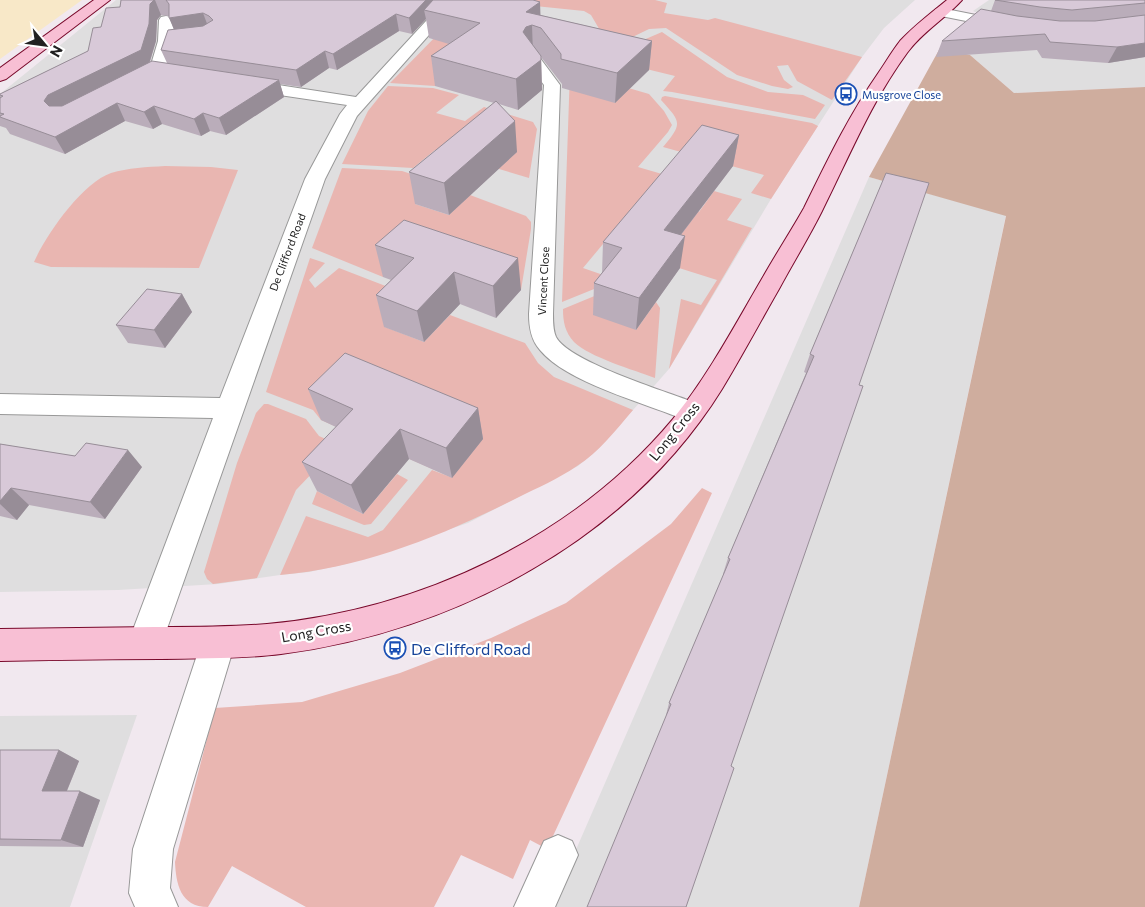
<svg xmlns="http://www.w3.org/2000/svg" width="1145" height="907" font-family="Commissioner,sans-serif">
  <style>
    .residential { fill: #dfdedf }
    .grass { fill: #e9b6b1 }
    .forest { fill: #cfad9e }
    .park { fill: #f8e8c8 }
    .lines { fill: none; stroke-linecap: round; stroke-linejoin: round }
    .street-casing { stroke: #989898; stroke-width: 2 }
    .secondary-casing { stroke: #78082a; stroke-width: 2 }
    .street { fill: #fff; fill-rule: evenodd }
    .secondary { fill: #f8bfd4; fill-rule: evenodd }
    .wall { fill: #baadba; fill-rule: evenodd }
    .shaded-wall { fill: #978d97 }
    .building { fill: #d8c9d8; stroke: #978d97 }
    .labels { text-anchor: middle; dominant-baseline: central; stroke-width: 4.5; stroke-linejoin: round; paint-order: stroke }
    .far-transit-label { font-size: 11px; fill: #164399; stroke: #fff; text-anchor: start }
    .far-street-label { font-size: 11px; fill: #212121; stroke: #fff }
    .street-label { font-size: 14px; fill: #212121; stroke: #fff }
    .near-transit-label { font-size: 16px; fill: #164399; stroke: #fff; text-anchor: start }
  </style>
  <rect width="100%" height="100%" fill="#f1e8ef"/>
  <path class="residential" d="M116 0H915L884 28 862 57 771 199 669 369 619 426 598 449 578 466 468 523 346 564 309 572 280 575 218 584 118 590 0 592V94Z
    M989 0H1145V87L1014 93 970 55 940 48 982 15 973 11Z
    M869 177 1006 215 859 907H551Z
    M137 715 70 907H0V716Z"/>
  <path class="grass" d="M515 0H655L667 3 664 13 708 20 715 18 862 57 832 100 797 81 788 65 777 66 784 80 793 87 788 89 772 86 737 75 666 28 649 29 616 45 608 44 591 15 584 11 535 6Z
    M447 25 454 72 435 86 390 83Z
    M662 32 727 77 768 92 803 95 825 105 815 119 672 92 663 91 675 76 593 56 620 50Z
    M570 71 649 94 664 111 672 125 668 132 638 167 679 179 699 212 714 191 742 199 727 220 752 228 669 369 681 299 701 305 717 280 603 244 583 268 609 277 604 285 562 302Z
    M388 86 433 88 459 95 436 113 465 121 484 107 533 122 537 129 529 178 435 150 413 168 342 164 368 111Z
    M665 96 812 123 818 126 771 199 751 193 764 175 663 147C683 123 681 122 661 100L662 97Z
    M165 166 211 167 238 170 199 268 51 267 34 262C46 235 82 183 111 173 128 168 147 167 165 166Z
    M342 168 402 171 439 183 415 204 449 215 470 195 526 216 531 222V229L521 290 411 252 383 277 312 248Z
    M310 258 325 263 309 280 315 288 339 268 414 297 385 327 424 342 450 315 525 343 538 363 554 377 633 410C616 430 599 452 577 466 558 479 537 488 517 498 444 535 363 568 280 575L306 516 368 537 383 530 432 470 453 478 321 420 313 410 266 392Z
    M609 290 636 330 656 302 660 308 655 378C634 370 589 357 574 342 565 332 563 322 563 309Z
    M264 404H268L306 419 319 436 339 445 296 490 257 578 213 584 207 579 204 572 237 463 256 413Z
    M397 474 408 480 371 524 364 525 312 504 317 491 363 514Z
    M702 488 712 493 547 849 530 840 513 879 461 855 434 907H306L232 866 208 907C180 907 176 883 175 862L215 708 302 702 400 673 491 638 566 603 671 524Z"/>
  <path class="forest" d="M940 48 970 55 1014 93 1145 87V907H859L1006 216 869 177Z"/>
  <path class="park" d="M0 0H82L0 59Z"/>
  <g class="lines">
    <g class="street-casing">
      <path id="street" d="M435 0H449L452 9 357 116 325 179 162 643 157 654 145 659 133 654 128 643 213 418 0 414V394L220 398 305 179 340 114 347 105 246 90 240 89 238 85 240 81 246 80 356 97 438 8Z
        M941 8 1011 22 1013 25 1011 28 1006 29 936 15 934 12 936 9Z
        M166 16 171 17C180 32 169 56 165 71L163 74 137 88H125L123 84 125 80 150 68 158 41 159 20 161 17Z
        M534 56 540 58 560 85 553 314C553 321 553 330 556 337 570 363 672 393 701 405L705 412 701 419 692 422 683 419C644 403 566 382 540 350 531 340 529 327 529 314L544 85 526 61 528 58Z
        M218 627 230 632 235 643 173 849 170 888 178 907H135L129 893 133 849 201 643 206 632Z
        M558 835 572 841 578 855 555 907H514L544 841Z"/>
    </g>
    <g class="secondary-casing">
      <path id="secondary" d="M94 0H110L6 79 0 81V68Z
        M947 0H962C945 19 922 32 907 53 871 102 849 157 822 211 809 237 793 263 779 289 760 322 742 356 722 389 629 539 454 632 281 654 241 659 200 658 160 659 107 659 53 660 0 661V629C52 628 104 628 155 627 193 627 230 627 267 624 420 610 574 538 673 419 708 376 735 325 763 277 776 254 791 231 804 208 827 161 849 115 879 72 886 62 892 51 900 41 914 26 931 13 947 0Z"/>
    </g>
    <use href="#street" class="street"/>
    <use href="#secondary" class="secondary"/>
  </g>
  <path class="wall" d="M121 0H533L540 2V15L652 41 649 70 615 103 562 88V84L541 57 542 90 518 110 499 104 517 152 449 215 415 204 409 172 494 103 435 86 431 56 449 44 429 38 426 19 412 34 399 31 337 70 329 68 301 87 280 84 284 97 226 135 210 131 201 136 162 124 153 129 125 121 65 154 10 134 6 128 0 126V94L88 51 101 27 120 7ZM161 15 169 16 174 30 161 50 167 63 150 62 156 41 157 20Z
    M995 0H1145V57L1108 63 1042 58 1037 50 936 57 942 41 991 11Z
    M739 135 733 166 681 235 680 268 636 330 593 315 594 283 602 274 603 242Z
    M886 173 859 385 731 766 686 907 667 716 666 715 669 703 724 574H723L728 558 806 373 804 372 810 354Z
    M375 245 521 290 496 318 460 304 424 342 384 327 376 295 391 280 383 277Z
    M182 294 192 312 165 348 128 343 116 325Z
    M308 389 478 408 483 439 452 478 409 459 363 514 317 491 302 462 336 427 321 420Z
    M0 444 142 467 105 519 29 505 17 520 0 516Z
    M0 750H59L79 761 67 791 100 800 83 847 0 846Z"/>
  <path class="shaded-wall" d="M154 0H155L161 15 157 20 156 41 148 67 54 118 44 101 48 95 150 4Z
    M426 0H435L424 10 426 19 412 34 409 18Z
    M540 2 541 30V28L532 25 533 54 523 32 526 12Z
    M203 13 209 29 176 34 169 18Z
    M396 14 399 31 337 70 333 54Z
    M652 41 649 70 615 103 617 73Z
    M1145 43V57L1108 63 1117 47Z
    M325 51 329 68 301 87 296 70Z
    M541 56 542 90 518 110 516 79Z
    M279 80 284 97 226 135 219 118Z
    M117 103 125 121 65 154 55 137Z
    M154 106 162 124 153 129 144 112Z
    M203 113 210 131 201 136 194 119Z
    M515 121 517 152 449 215 444 183Z
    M739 135 733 166 660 262 664 230Z
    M685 236 680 268 636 330 639 298Z
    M518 258 521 290 496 318 493 286Z
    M454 272 460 304 424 342 417 311Z
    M182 294 192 312 165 348 154 330Z
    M478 408 483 439 452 478 446 448Z
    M400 429 409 459 363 514 351 485Z
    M128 450 142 467 105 519 90 502Z
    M11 488 29 505 17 520 0 504V501Z
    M59 750 79 761 63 800 42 791Z
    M80 791 100 800 83 847 61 840Z"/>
  <path class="building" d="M121 0H154L150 4 149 24 141 50 48 95 44 101 49 106H62L152 61 279 80 219 118 203 113 194 119 154 106 144 112 117 103 55 137 0 117V116L4 114 0 113V98L3 96 0 95V94L88 51 93 28 101 27 106 8 120 7Z
    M166 0H426L409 18 396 14 333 54 325 51 296 70 161 50 168 30 203 26 213 20 209 16 203 13 169 18V4Z
    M433 0H533L540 2 526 12 652 41 617 73 561 59V54L541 28 532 25 526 27 523 32 541 56V60L516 79 431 56 480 23 424 10Z
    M995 0H1145V3L1072 10 1040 7Z
    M981 9 1017 16 1060 21H1095L1145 15V43L1117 47 1050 42 1045 34 942 41Z
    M496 101 515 121 444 183 409 172Z
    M702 125 739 135 664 230 685 236 639 298 594 283 622 248 603 242Z
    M886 173 929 183 859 385 863 386 731 766 734 768 686 907H587L671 704 669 703 730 559 728 558 814 356 810 354Z
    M404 220 518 258 493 286 454 272 417 311 376 295 414 258 375 245Z
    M147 289 182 294 154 330 116 325Z
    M345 353 478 408 446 448 400 429 351 485 302 462 353 409 308 389Z
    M86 443 128 450 90 502 11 488 0 501V444L75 456Z
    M0 750H59L42 791H80L61 840 0 839Z"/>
  <defs>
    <g id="bus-ring" transform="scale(1.125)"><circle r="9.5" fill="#fff" stroke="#1a4fb4" stroke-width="1.5"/><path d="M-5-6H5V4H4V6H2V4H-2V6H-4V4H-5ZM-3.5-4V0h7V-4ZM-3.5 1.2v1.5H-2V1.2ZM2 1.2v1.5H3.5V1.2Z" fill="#1a4fb4"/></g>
  </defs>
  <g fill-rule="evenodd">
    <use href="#bus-ring" x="846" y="94"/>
    <use href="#bus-ring" x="395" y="648"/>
  </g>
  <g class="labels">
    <g class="far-transit-label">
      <text x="862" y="94">Musgrove Close</text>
    </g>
    <g class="far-street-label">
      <text transform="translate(287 252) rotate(-69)">De Clifford Road</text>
      <text transform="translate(543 281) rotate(-87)">Vincent Close</text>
    </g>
    <g class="street-label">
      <text transform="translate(674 431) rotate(-51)">Long Cross</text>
      <text transform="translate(316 631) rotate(-10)">Long Cross</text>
    </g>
    <g class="near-transit-label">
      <text x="411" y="648">De Clifford Road</text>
    </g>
  </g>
  <g transform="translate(45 45) rotate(119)" stroke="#ffffff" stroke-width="4" paint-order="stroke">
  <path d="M0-4L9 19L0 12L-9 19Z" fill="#212121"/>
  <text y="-8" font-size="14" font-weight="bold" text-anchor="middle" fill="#212121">N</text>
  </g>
</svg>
